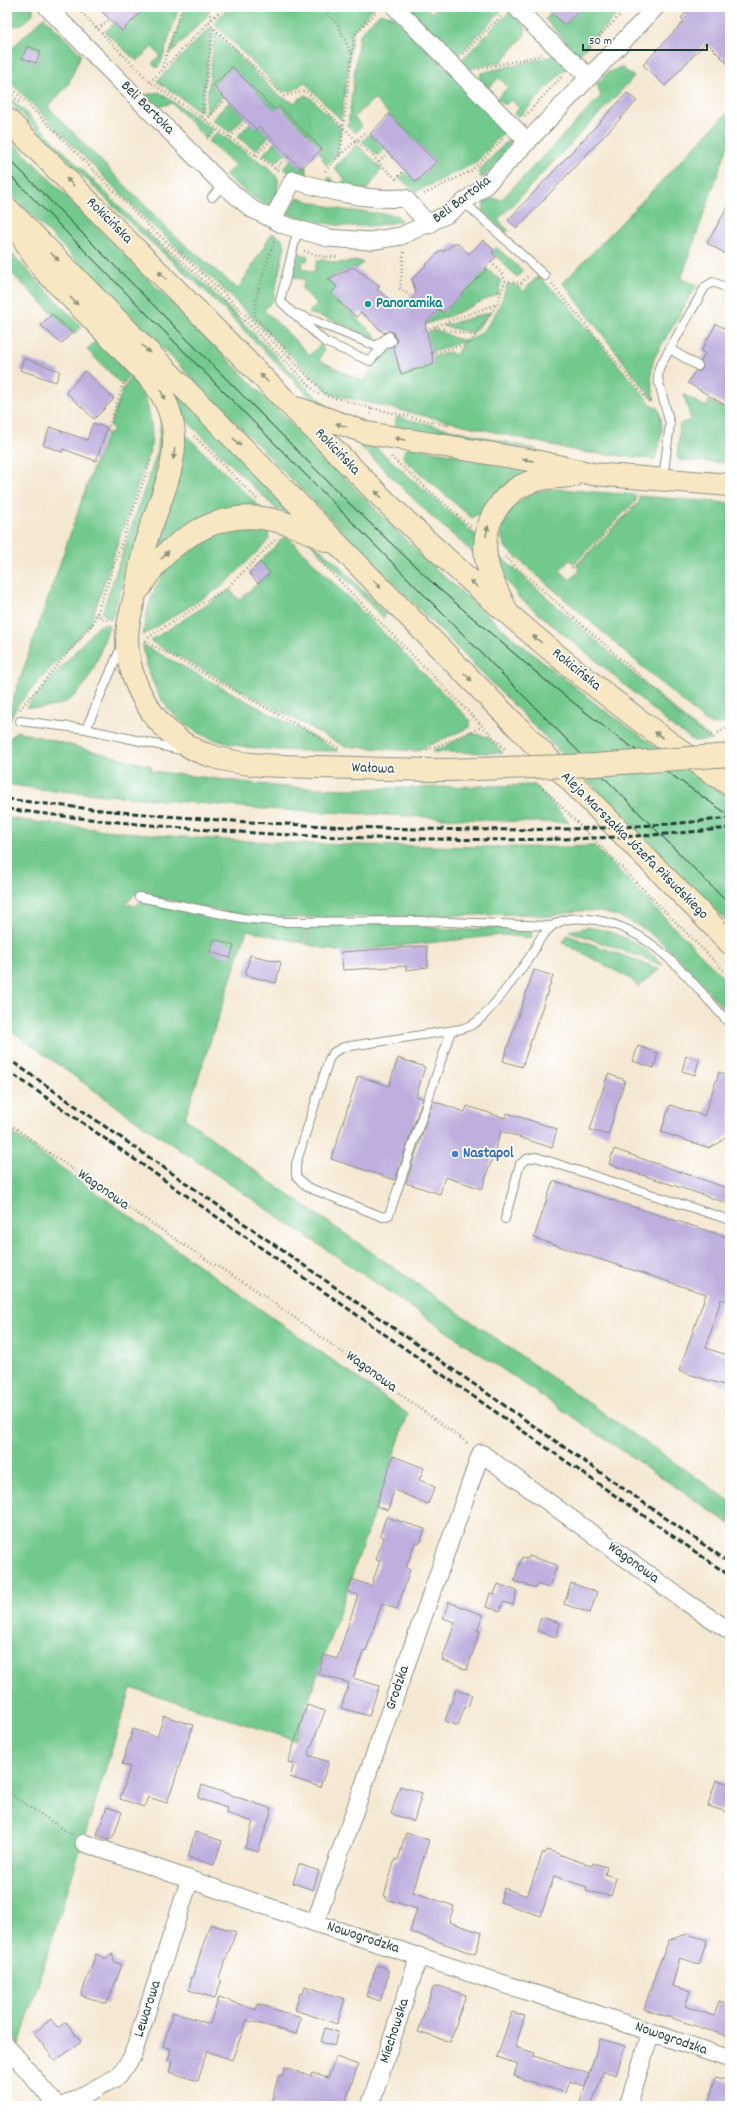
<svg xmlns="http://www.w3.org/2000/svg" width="737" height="2113" font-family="Dekko,sans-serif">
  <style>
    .green { fill: #72c98d; stroke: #488360; fill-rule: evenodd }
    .building { fill: #beafde }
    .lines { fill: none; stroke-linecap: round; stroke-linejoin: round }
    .lane-casing { stroke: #8a9283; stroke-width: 10 }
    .street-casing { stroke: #8a9283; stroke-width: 19 }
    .secondary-casing { stroke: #8a9283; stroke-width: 24 }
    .path { stroke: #8a9283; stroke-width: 2.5; stroke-dasharray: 1 3; stroke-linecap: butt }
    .lane { stroke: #fff; stroke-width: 8 }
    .street { stroke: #fff; stroke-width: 17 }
    .secondary { stroke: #f7e8c3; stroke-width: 22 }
    .tram { stroke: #1f3d34; stroke-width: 1 }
    .rail { stroke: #1f3d34; stroke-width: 3; stroke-dasharray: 6 3; stroke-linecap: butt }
    .secondary-bridge-casing { stroke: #8a9283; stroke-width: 24; stroke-linecap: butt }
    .secondary-bridge { stroke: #f7e8c3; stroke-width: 22 }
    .oneway { fill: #8b927c }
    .culture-dot { fill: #0f9aa8; stroke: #fff; stroke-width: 1.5 }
    .shop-dot { fill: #3f7fe0; stroke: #fff; stroke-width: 1.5 }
    .labels { text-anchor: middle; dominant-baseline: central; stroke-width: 3.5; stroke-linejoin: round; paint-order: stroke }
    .street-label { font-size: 15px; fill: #1f3d34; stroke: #fff }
    .culture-label { font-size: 15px; font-weight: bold; fill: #0d838f; stroke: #fff; text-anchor: start }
    .shop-label { font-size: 15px; font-weight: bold; fill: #366cbe; stroke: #fff; text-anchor: start }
  </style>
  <rect width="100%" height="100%" fill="#fff"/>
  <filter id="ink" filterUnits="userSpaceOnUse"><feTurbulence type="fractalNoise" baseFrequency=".025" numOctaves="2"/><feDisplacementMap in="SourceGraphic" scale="8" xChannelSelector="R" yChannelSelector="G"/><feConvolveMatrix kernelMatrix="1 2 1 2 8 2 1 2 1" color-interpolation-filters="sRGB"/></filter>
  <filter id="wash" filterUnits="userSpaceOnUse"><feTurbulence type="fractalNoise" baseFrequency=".012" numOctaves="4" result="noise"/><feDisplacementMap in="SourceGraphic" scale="16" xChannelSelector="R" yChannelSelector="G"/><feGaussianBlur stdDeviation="0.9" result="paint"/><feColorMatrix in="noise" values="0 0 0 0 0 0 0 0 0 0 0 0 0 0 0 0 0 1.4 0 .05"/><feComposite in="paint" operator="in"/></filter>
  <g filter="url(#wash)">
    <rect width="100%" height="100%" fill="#f5e8d2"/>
    <path class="green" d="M7 7H33V14C25 22 20 30 8 23L15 15Z
      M138 7H179L161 63 157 68 152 64 160 55 152 47 137 61 105 32 114 23 122 31 142 11Z
      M185 7H205L208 15 170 54Z
      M229 7H374L353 31 341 120 304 82C296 89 293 93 282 91L216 26 215 21Z
      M407 7H425L431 13 438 7H505L457 57Z
      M583 7H624L579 55 545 19 552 13 564 25Z
      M512 9 526 28 524 36 501 62 469 69 460 61Z
      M380 13 394 17 507 129 475 163 418 191 412 189 400 178 407 172 417 182 436 162 374 99 354 117 362 126 355 133 348 126 359 35Z
      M44 17 81 54 68 85 48 107 176 237 238 289 272 233 282 239 285 245 273 300 264 310 310 355 320 345 324 349 319 360 364 382C370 370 380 353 394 349L401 374 434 364 433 357 450 352 456 355 463 341 432 353 428 339 422 333C447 326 444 338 463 340 485 342 503 302 507 284L518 286 523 292 538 276 562 298 652 405 658 408C665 431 661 436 655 459L581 452 330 394 215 281 152 225 7 79V53ZM27 46 40 51 36 63 22 58Z
      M210 27 212 30 201 112 157 81Z
      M215 32 278 95 294 103 305 95 311 98 341 128 337 154 326 165 319 151 322 148 280 106 275 110 232 67 213 85 223 96 205 115Z
      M557 55 568 66 522 114 518 116 514 114 519 108 511 100 505 105 497 98 508 87 499 78 488 88 479 79 481 73Z
      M621 67 634 77 498 220 509 231 505 232 483 212 484 203 492 198 501 200 601 96 597 84 607 73Z
      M159 92 213 130 205 138 172 103 158 107 146 95Z
      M7 94 145 232 209 288 311 392 342 418 324 408 306 393 205 291 134 227 7 100Z
      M229 102 244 117 230 132 212 120Z
      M730 110V145L727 148 681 279 697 285 655 356C649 372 651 383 655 400L650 396 563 283Z
      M250 123 256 129 259 126 269 136 256 150 237 137Z
      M217 132 269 168 278 179 277 198 270 208 249 194 225 175 235 165 208 141Z
      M370 134 385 149 378 156 362 141Z
      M513 135V146L485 176 481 178 478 172Z
      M7 136 427 561 513 638 601 708 730 799V925L7 190Z
      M275 142 286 153 276 163 263 154Z
      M357 144 382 169 364 193 337 189 327 179 329 177 338 186 345 179 334 168Z
      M291 159 301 169 305 165 309 180 294 176 283 168Z
      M297 198 343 210 397 215 401 221C356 231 330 226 287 214Z
      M496 247 523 271 517 277 492 252Z
      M7 249 82 327 74 334 7 269Z
      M299 253 308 256 307 261H303L301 268 314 272 318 259 335 263 360 261 363 263 357 269 353 267 342 274 339 272 328 279 337 287 330 294 377 337 375 339 335 321 309 313 317 304 302 289 305 280 293 277Z
      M487 269 501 281 498 294 450 316 423 325 439 309Z
      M491 312 473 333 443 326Z
      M97 339 130 374 122 385 87 350Z
      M132 376C147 395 154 423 151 447L90 624 17 706 7 726V717L95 462 97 461 107 434H111L113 428 110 426 123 389Z
      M180 394 302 517 276 509 181 415 176 397Z
      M684 395 706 407 709 401 730 413V463L679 460 677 456 680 424 691 420Z
      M164 416V465L111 620 102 613 158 450 161 419Z
      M397 417 535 449 537 450 393 431Z
      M182 433 186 435 261 508 149 559Z
      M354 440 370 442 478 537V557L430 515Z
      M408 447 533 467 484 514 481 512 472 518 405 460 403 455Z
      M558 489 636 495 635 501 574 564 570 560 560 570 570 580 580 570 576 566 639 502V496L730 503V722L713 725 706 722 507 549C491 526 511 502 533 493 541 490 550 490 558 489Z
      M236 528H268L269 540 224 585 143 635C149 589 165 559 207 537 215 532 227 531 236 528Z
      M286 535 470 720V727L416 751 344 746 150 641 230 590 239 600 270 573 260 563 249 573Z
      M308 540 337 563 386 614 383 618Z
      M494 551 685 719 713 740 694 741 677 729 676 730 611 673 517 596 518 595 500 573Z
      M106 624 109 626C93 671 85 714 26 707L98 626Z
      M143 645 145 646 339 751C251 750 159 756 143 645Z
      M16 731 151 766V771L284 787 350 789 535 785 569 822H526L265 809 39 789 7 784V738L12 737Z
      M472 733 488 737 503 753 432 752Z
      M7 818C145 838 285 845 425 846 481 847 537 848 594 846L730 984V1015C690 974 655 917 593 911 575 910 567 913 551 916 544 917 536 915 530 914L289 918 239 915 136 893 126 904 136 906 142 900C198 911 252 925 309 924L303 943 247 930 185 1118 266 1179 730 1501V1524L133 1118 7 1028Z
      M395 923C417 925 438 928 460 930 478 931 519 919 532 933L531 938 503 935 341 952 305 944 311 924Z
      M588 927C617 932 642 943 663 965L569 931Z
      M567 935 660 969 638 987 631 979 563 943Z
      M7 1129 408 1414 295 1740 131 1688 19 2045 7 2027Z"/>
    <g id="blocks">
      <path class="building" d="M97 7H146L122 31Z
        M546 7H583L564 25Z
        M691 7H730V66L706 42 665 86 643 65 684 21 681 18Z
        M27 46 41 51 36 63 22 58Z
        M232 67 275 110 279 106 322 149 301 169 259 126 256 129 213 86Z
        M627 93 637 101 517 228 508 220Z
        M389 114 436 162 416 182 370 134Z
        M730 203V256L707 243Z
        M483 240 494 250 492 252 496 257 485 268 487 269 443 313 439 309 425 324 434 364 401 374 393 346 397 341 393 332 389 331 384 333 361 312 356 317 330 294 337 287 328 279 353 267 380 286 377 289 401 308 416 293 412 279 441 250 443 252 456 242 469 254Z
        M52 314 72 333 61 344 41 325Z
        M716 324 730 331V408L688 383 695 371H700L703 368 701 361 705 354 701 351Z
        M24 358 60 371 56 382 20 370Z
        M85 371 114 399 94 419 66 392Z
        M93 423 107 428 96 461 63 449 62 452 43 445 50 427 87 440Z
        M260 562 270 573 258 583 249 573Z
        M214 939 234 946 230 958 210 952Z
        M427 946 428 967 406 970V966L343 970 341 952Z
        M250 955 281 962 276 983 245 975Z
        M534 970 553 976 522 1067 503 1061Z
        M638 1046 658 1053 654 1068 633 1061Z
        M686 1056 699 1060 695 1075 682 1071Z
        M398 1058 425 1067 416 1096 423 1098 395 1180 331 1159 358 1076 389 1086Z
        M719 1072 730 1076V1133L719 1143 709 1148 661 1132 670 1105 704 1116Z
        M608 1074 625 1080 608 1135 590 1130Z
        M433 1101 465 1112 467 1106 505 1118 507 1113 557 1129 552 1148 501 1131 482 1189 445 1177 440 1194 406 1183Z
        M614 1149 730 1189V1204L609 1164Z
        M553 1181 730 1238V1302L721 1299 706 1348 730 1356V1387L679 1371 706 1294 534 1238Z
        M393 1456 424 1468 419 1480 435 1487 428 1504 394 1490 388 1510 376 1506Z
        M386 1517 425 1529 420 1543 415 1542 406 1568 410 1570 397 1609 382 1603 366 1651 364 1650 353 1678 379 1686 369 1716 341 1708 349 1683 318 1674 324 1655 337 1659 358 1595 348 1592 352 1579 371 1586 380 1561 376 1560 384 1537 380 1535Z
        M529 1556 557 1565 549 1588 537 1584 536 1588 514 1581 522 1557 528 1559Z
        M571 1583 597 1592 590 1613 564 1604Z
        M498 1584 517 1591 513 1605 503 1602 500 1611 486 1607 490 1593 494 1594Z
        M449 1602 483 1615 477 1630 480 1631 467 1670 442 1660 455 1622 443 1618Z
        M541 1617 560 1623 556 1637 537 1631Z
        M456 1690 472 1695 468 1707 465 1706 458 1726 445 1721Z
        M307 1705 325 1711 308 1755 329 1762 320 1787 290 1777 294 1764 288 1762Z
        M164 1716 193 1725 167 1803 148 1797 144 1807 120 1799 130 1767 122 1764 133 1729 157 1737Z
        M716 1780 730 1784V1813L708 1806Z
        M202 1785 272 1809 258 1852 245 1848 253 1822 226 1813 227 1808 198 1798Z
        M400 1786 422 1793 414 1821 391 1814Z
        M107 1807 122 1812 114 1835 110 1840 97 1835Z
        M195 1832 222 1841 214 1865 188 1857Z
        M406 1833 429 1840 413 1892 454 1906 449 1922 482 1933 475 1954 410 1932 417 1909 386 1899 387 1897 384 1896 395 1859 398 1860Z
        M547 1850 592 1866 593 1863 607 1867 605 1874 616 1878 611 1896 586 1891 587 1887 554 1876 541 1916 500 1902 504 1888 527 1896 543 1852 545 1854Z
        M299 1864 319 1871 313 1890 293 1883Z
        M210 1924 236 1932 219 1978 221 1982 215 1998 189 1990 191 1981 190 1978 193 1976Z
        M687 1934 707 1940 699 1964 680 1958 672 1986 690 1991 685 2006 714 2016 719 2001 730 2005V2037L644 2009 657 1969 669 1940Z
        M96 1954 106 1959 112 1954 115 1962 122 1965 107 2004 81 1995Z
        M377 1965 386 1968 389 1974 380 2001 366 1996Z
        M305 1986 345 1999 337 2024 295 2010 300 1993 303 1994Z
        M439 1986 466 1995 450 2042 418 2032 433 1988Z
        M219 1997 256 2010 258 2004 301 2018 296 2034 247 2020 232 2060 207 2051 198 2081 169 2072 172 2061 168 2060 171 2049 163 2046 173 2012 210 2024Z
        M512 2012 525 2016 515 2047 535 2053 534 2056 589 2074 585 2086 569 2081 565 2093 514 2076 518 2064 497 2057Z
        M51 2019 58 2028 66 2022 81 2042 55 2061 34 2033Z
        M325 2028 338 2032 334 2046 321 2042Z
        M600 2039 625 2046 616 2075 604 2071 591 2106H579Z
        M336 2057 358 2065 344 2106H270L279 2075 282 2076 285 2067 311 2076 312 2073 328 2078Z
        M716 2077 730 2081V2103L726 2101 724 2106H707Z"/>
    </g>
  </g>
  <g filter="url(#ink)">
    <use href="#blocks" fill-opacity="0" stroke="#8a9283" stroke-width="1"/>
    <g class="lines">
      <g class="lane-casing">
        <path id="lane" d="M212 197 223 185
          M464 202 545 276
          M298 229 280 301 325 342 370 361 384 345 392 341
          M297 314 376 346 389 336
          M670 349 698 366
          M663 479 670 424 658 379 659 368 705 287 713 282 730 289
          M20 721 86 729 181 750
          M86 729 122 645
          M139 897 242 918 282 922 421 921 551 926
          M451 1031 389 1215 383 1217 307 1187 296 1176V1164L329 1059 334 1052 344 1047 461 1029C466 1027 471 1026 475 1023 489 1014 523 967 533 952 536 948 537 943 540 939 553 921 565 917 587 919 651 924 689 980 730 1024
          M505 1219 520 1164 527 1159 536 1157 730 1220"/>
      </g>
      <g class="street-casing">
        <path id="street" d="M47 7 223 185 252 209 284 225 328 238 370 241 401 236 448 214 485 186 656 7
          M395 7 528 142
          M516 7 538 30 589 77
          M273 219 293 180C330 191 365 201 405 198L429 225
          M84 1843 315 1923 588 2011 730 2059
          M315 1923 481 1453 686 1602 730 1631
          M7 2046 57 2106
          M63 2106 119 2076 132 2057 190 1879
          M370 2106 419 1956
          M628 2106 651 2032"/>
      </g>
      <g class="secondary-casing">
        <path id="secondary" d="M7 119 387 503C494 606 607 702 730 785
          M7 208 730 943
          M20 230 27 246 43 269 151 379C196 435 165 483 146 541 142 557 139 574 136 590 134 602 130 614 128 626 124 655 134 687 151 711 164 730 185 748 208 755 243 767 283 766 320 767 362 768 404 770 447 770
          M300 409 367 433 535 461 593 474 730 485
          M140 588C164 545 211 512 262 518 286 521 307 531 328 541
          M505 607C497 591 489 575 486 558 481 524 501 491 533 481 546 477 560 477 573 476"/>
      </g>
      <path class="path" d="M76 7 150 82 280 172
        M207 7 212 20
        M322 7 338 25 352 55
        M81 12 87 7
        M209 23 284 96 306 91 398 181
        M98 29 110 19
        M585 51 628 7
        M463 54 502 15
        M479 69 542 55
        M161 71 182 7
        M150 82 224 7
        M7 83 150 227 213 283 328 396 371 408
        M7 90 21 104
        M525 116 563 75
        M202 117 213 28
        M206 120 226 99
        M230 137 247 120
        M207 139 218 129
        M256 155 272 139
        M340 155 367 131
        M379 162 388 152
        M275 169 289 156
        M325 171 340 155 354 37 356 33 379 9
        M396 179 405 170
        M424 194 471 171 503 139
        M147 231 210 286 319 395
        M275 238C268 262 253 294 255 318L291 355 289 358
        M304 251 324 257H338
        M404 252 400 288 413 298
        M491 262 503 275 505 281 521 283 528 276
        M552 284 646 398 651 402
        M435 327 475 336
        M422 331 497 304 505 281
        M432 354 470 343 497 304
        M370 414 371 408 451 426
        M108 430 122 387 127 380
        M194 436 257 499
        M391 457 470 526
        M316 557 505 749
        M505 557 687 717 713 737
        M572 568 637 501V495
        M96 614 109 622
        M145 641 339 748
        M146 641 150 636 227 588 275 540
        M20 709 94 622 151 459
        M718 733 730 726
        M7 734 13 730
        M427 750 482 727
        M540 785 730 977
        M7 1122 91 1183 204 1258 256 1290 469 1444
        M7 1792 72 1835"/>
      <use href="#lane" class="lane"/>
      <use href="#street" class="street"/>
      <use href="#secondary" class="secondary"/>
      <path class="tram" d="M7 157 349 503 437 587 545 680 612 733 730 816
        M7 172 730 905"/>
      <path class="rail" d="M7 799C144 817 283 826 421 829 524 831 627 830 730 818
        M7 809C149 828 293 838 435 839 534 841 632 839 730 828
        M7 1058 730 1563
        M7 1070 730 1576"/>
      <g class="secondary-bridge-casing">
        <path id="secondary-bridge" d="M447 770 595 765 730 755"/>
      </g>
      <use href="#secondary-bridge" class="secondary-bridge"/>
    </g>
    <defs><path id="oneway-solid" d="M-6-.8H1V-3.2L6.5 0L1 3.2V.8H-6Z"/></defs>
    <g class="oneway">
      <use href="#oneway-solid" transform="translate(70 182) rotate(-135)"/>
      <use href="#oneway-solid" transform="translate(55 257) rotate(45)"/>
      <use href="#oneway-solid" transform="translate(162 275) rotate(-135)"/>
      <use href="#oneway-solid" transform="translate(74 301) rotate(45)"/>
      <use href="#oneway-solid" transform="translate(146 349) rotate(45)"/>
      <use href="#oneway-solid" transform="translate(264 378) rotate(-135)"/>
      <use href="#oneway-solid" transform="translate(163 395) rotate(62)"/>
      <use href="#oneway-solid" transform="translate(341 425) rotate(-162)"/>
      <use href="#oneway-solid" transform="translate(400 439) rotate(-171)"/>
      <use href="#oneway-solid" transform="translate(237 442) rotate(45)"/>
      <use href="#oneway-solid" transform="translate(174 454) rotate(98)"/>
      <use href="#oneway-solid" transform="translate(528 460) rotate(-171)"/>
      <use href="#oneway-solid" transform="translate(379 495) rotate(-134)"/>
      <use href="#oneway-solid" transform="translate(487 531) rotate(-78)"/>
      <use href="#oneway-solid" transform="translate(165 555) rotate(-46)"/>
      <use href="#oneway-solid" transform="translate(377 584) rotate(46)"/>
      <use href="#oneway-solid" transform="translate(474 584) rotate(-138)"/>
      <use href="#oneway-solid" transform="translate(537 639) rotate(-141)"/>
      <use href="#oneway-solid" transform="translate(468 677) rotate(46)"/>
      <use href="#oneway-solid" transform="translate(659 735) rotate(-144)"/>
    </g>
  </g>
  <circle class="culture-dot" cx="368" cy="304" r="4"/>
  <circle class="shop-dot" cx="455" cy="1154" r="4"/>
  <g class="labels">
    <g class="street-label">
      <text transform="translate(147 108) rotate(45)">Beli Bartoka</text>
      <text transform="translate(462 200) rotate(-37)">Beli Bartoka</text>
      <text transform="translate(109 221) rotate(45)">Rokicińska</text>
      <text transform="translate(337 452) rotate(46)">Rokicińska</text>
      <text transform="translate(576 670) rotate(39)">Rokicińska</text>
      <text transform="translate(373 769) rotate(2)">Wałowa</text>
      <text transform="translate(634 846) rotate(45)">Aleja Marszałka Józefa Piłsudskiego</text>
      <text transform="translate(103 1190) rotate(35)">Wagonowa</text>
      <text transform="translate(371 1372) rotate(36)">Wagonowa</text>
      <text transform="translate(633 1563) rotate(36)">Wagonowa</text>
      <text transform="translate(398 1688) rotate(-71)">Grodzka</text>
      <text transform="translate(363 1938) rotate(18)">Nowogrodzka</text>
      <text transform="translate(148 2009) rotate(-72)">Lewarowa</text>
      <text transform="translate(395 2031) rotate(-72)">Miechowska</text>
      <text transform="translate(671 2039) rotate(19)">Nowogrodzka</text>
    </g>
    <g class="culture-label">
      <text x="376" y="304">Panoramika</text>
    </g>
    <g class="shop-label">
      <text x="463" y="1154">Nastapol</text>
    </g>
  </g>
  <rect width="737" height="2113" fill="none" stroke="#fff" stroke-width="24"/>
  <path d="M583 44v6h124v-6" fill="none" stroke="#1f3d34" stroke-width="2"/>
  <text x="589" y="44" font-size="12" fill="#1f3d34" stroke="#ffffff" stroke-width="3" paint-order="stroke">50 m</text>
</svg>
